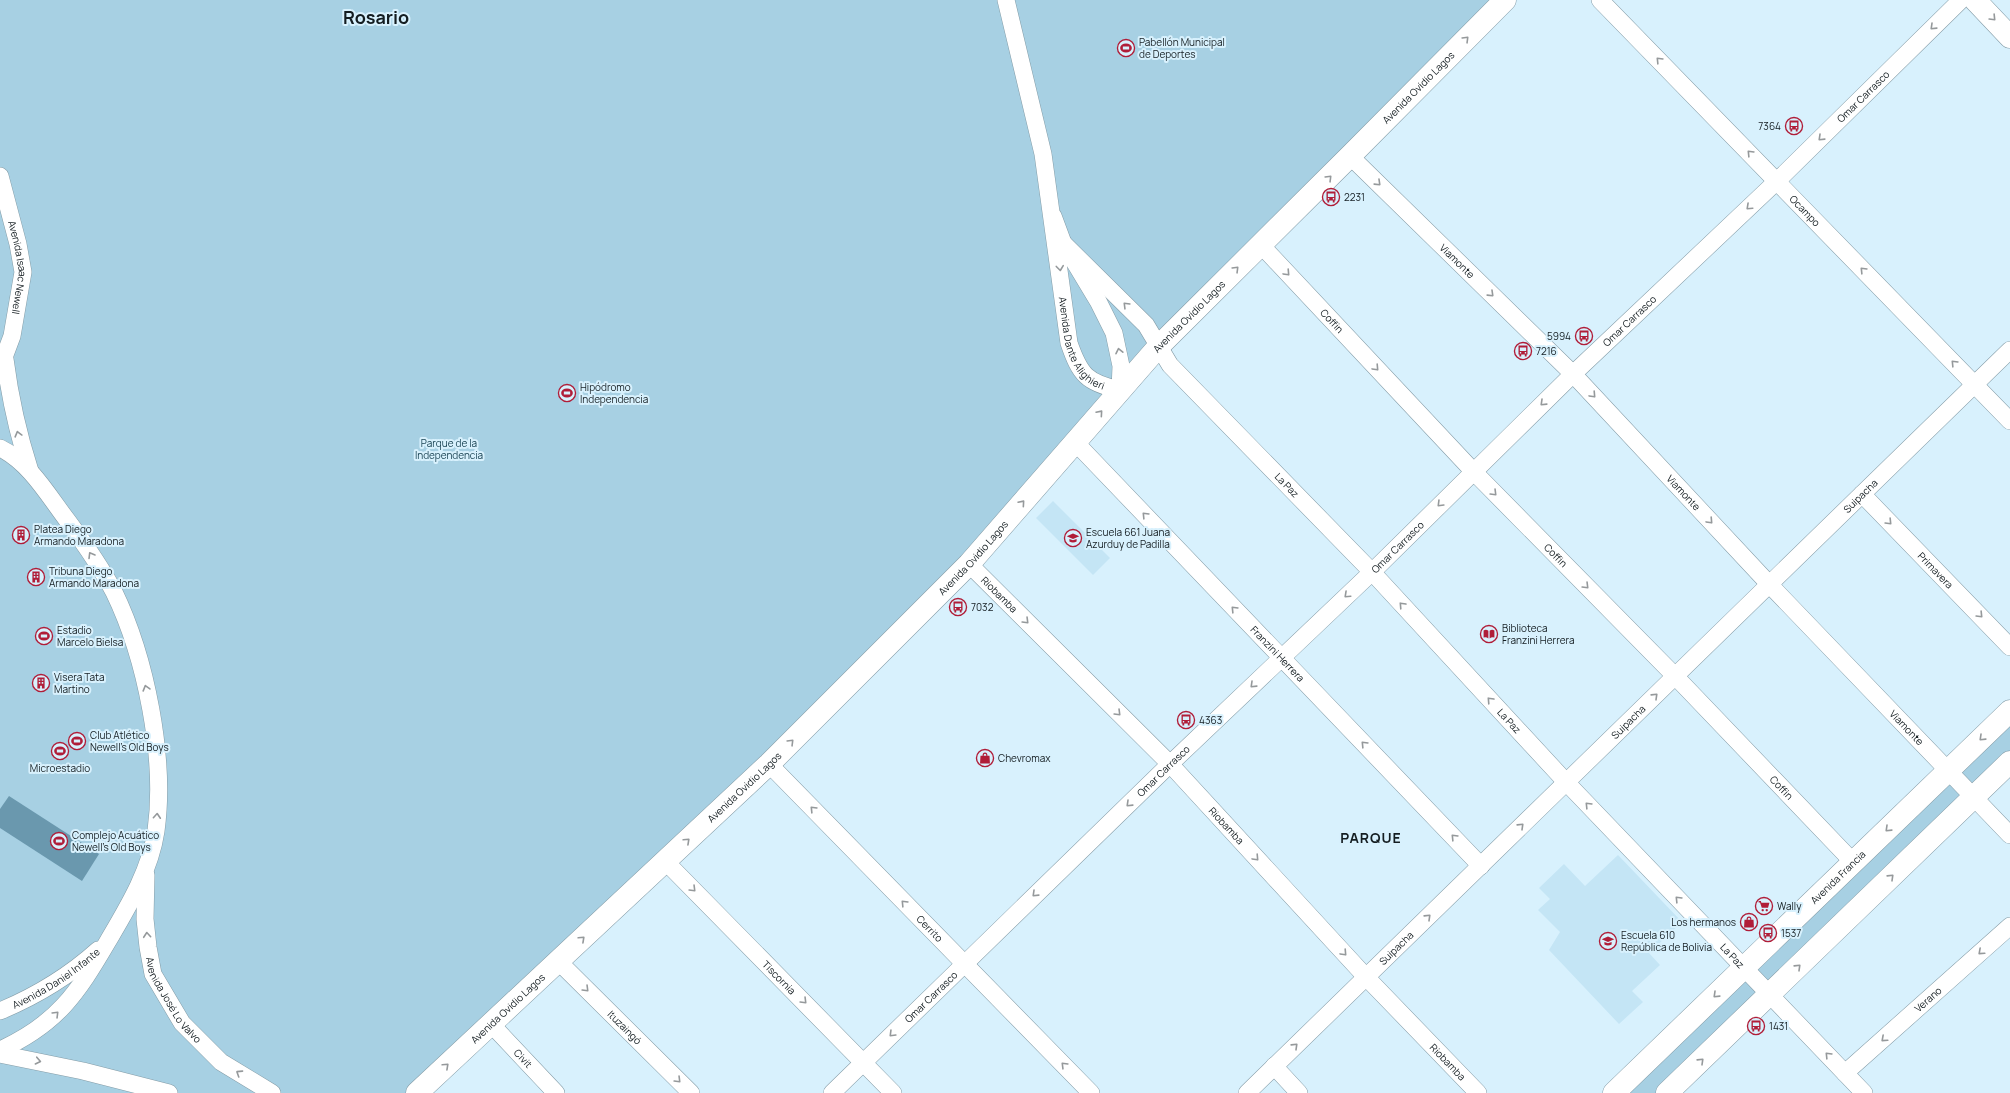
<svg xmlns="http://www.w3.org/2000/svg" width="2010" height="1093" font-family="Manrope,sans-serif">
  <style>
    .built { fill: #c4e5f5 }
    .green { fill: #a7d0e3 }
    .water { fill: #6a98ae }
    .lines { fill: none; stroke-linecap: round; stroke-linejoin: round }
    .minor-casing { stroke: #849ca7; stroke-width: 18 }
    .secondary-casing { stroke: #849ca7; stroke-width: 23 }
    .primary-casing { stroke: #849ca7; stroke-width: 23 }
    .minor { stroke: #fff; stroke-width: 17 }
    .secondary { stroke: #fff; stroke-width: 22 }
    .primary { stroke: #fff; stroke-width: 22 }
    .oneway { stroke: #95999b }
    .labels { text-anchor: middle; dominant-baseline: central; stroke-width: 4; stroke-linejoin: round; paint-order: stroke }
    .poi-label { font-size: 10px; fill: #141d21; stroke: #d8f1fd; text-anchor: start }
    .street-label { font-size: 10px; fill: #141d21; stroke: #d8f1fd }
    .park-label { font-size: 10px; fill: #143e4e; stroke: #d8f1fd }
    .district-label { font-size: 14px; font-weight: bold; letter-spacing: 1px; fill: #141d21; stroke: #d8f1fd }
    .town-label { font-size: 18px; font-weight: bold; fill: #141d21; stroke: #d8f1fd }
  </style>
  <rect width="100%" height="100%" fill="#d8f1fd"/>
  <path class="built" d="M1053 501 1110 558 1093 575 1036 518Z
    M1618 855 1682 922 1649 953 1660 965 1632 991 1643 1002 1619 1024 1549 950 1560 932 1538 910 1550 899 1539 888 1564 864 1585 886Z"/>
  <path class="green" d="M0 0H1505L1350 156 969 564 417 1093H0Z
    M2010 711V762L1667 1093H1614Z"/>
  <path class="water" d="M9 796 99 854 82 881 0 828V809Z"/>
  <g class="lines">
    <g class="minor-casing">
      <g id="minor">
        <path id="s1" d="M1006 0 1043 154 1069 343C1080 375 1087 383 1120 390L1121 366 1114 333 1098 301 1063 243 1053 216"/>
        <path id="s2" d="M1600 0 2010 421"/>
        <path id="s3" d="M1350 156 1573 374 1769 584 2010 835"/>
        <path id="s4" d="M0 176 18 244 23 272 12 336 0 368"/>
        <path id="s5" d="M1063 243 1146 325 1170 365 1372 572 1566 782 1864 1093"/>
        <path id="s6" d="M1261 245 1473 471 1675 676 1853 862"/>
        <path d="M5 359C10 398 18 434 30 471"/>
        <path id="s7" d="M1075 442 1481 866"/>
        <path d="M0 448C29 462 48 495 67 520 84 543 101 567 114 592 146 658 166 758 156 831 150 871 128 907 108 941 77 994 57 1024 0 1050"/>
        <path id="s8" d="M1862 494 2010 647"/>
        <path id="s9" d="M969 564 1170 764 1366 977 1478 1093"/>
        <path id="s10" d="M769 764 1091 1093"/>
        <path id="s11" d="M665 861 893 1093"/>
        <path id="s12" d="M146 875 145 919 148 947 153 974 182 1023 221 1062 272 1093"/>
        <path id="s13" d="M558 961 691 1093"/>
        <path id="s14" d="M0 1011C36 996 69 976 98 950"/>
        <path id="s15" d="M491 1024 556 1093"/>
        <path d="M0 1054 83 1071 169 1093"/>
        <path d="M1274 1066 1299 1093"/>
        <path id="s16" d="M1845 1073 2010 926"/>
        <path id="s17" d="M832 1093 1170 764 1372 572 1573 374 1777 181 1961 0"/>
        <path id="s18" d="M1247 1093 2010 350"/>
      </g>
    </g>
    <g class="secondary-casing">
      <g id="secondary">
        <path id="s19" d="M417 1093 769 764 969 564 1159 346 1350 156 1505 0"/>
        <path id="s20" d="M1614 1093 2010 711"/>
        <path d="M1667 1093 2010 762"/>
      </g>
    </g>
    <g class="primary-casing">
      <path id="primary" d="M1975 0 2010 37"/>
    </g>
    <use href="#minor" class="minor"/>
    <use href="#secondary" class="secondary"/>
    <use href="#primary" class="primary"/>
  </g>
  <defs><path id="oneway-chevron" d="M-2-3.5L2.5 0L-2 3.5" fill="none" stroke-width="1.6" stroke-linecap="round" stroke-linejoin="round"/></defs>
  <g class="oneway">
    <use href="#oneway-chevron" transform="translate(1993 18) rotate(46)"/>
    <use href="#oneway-chevron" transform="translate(1933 27) rotate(136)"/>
    <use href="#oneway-chevron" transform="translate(1466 39) rotate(-45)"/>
    <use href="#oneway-chevron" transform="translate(1659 60) rotate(-134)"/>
    <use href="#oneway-chevron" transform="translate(1821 138) rotate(136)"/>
    <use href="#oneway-chevron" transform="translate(1750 153) rotate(-134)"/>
    <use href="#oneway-chevron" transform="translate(1329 178) rotate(-45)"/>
    <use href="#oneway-chevron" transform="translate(1378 183) rotate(44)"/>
    <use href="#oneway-chevron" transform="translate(1749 207) rotate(137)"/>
    <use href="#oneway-chevron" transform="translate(1060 268) rotate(83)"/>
    <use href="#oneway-chevron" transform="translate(1236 269) rotate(-45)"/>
    <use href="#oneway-chevron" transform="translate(1863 270) rotate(-134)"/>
    <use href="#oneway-chevron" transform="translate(1287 273) rotate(47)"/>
    <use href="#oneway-chevron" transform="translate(1491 294) rotate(44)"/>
    <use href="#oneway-chevron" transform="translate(1126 305) rotate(-135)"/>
    <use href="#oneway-chevron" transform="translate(1119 351) rotate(-102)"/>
    <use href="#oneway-chevron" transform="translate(1954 363) rotate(-134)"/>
    <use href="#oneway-chevron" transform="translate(1376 368) rotate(47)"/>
    <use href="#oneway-chevron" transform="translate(1593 395) rotate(47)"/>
    <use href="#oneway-chevron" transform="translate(1543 403) rotate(136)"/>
    <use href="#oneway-chevron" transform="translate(1100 413) rotate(-49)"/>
    <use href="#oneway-chevron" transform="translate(18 434) rotate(-105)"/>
    <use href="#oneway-chevron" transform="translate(1494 493) rotate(45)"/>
    <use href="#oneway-chevron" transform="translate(1022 503) rotate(-49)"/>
    <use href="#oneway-chevron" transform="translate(1440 504) rotate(135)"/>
    <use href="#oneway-chevron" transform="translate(1145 515) rotate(-134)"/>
    <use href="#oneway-chevron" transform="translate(1710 521) rotate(47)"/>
    <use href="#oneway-chevron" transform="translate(1889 522) rotate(46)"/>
    <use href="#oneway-chevron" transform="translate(91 555) rotate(-121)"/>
    <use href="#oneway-chevron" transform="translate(1586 586) rotate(45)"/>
    <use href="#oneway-chevron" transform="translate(1347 595) rotate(137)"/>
    <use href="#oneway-chevron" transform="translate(1402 605) rotate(-133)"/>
    <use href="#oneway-chevron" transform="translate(1234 609) rotate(-134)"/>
    <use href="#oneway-chevron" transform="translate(1980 615) rotate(46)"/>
    <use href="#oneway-chevron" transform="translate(1026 621) rotate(45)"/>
    <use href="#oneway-chevron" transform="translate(1253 685) rotate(136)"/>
    <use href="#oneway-chevron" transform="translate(146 688) rotate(-106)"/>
    <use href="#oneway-chevron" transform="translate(1655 696) rotate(-44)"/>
    <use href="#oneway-chevron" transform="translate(1490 700) rotate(-133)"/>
    <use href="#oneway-chevron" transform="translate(1118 713) rotate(45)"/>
    <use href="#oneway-chevron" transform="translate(1982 738) rotate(136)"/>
    <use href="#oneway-chevron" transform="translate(791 742) rotate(-45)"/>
    <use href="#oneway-chevron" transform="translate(1364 744) rotate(-134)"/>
    <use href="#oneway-chevron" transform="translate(1129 804) rotate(136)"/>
    <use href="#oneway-chevron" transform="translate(1588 805) rotate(-134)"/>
    <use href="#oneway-chevron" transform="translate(813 809) rotate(-134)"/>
    <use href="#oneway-chevron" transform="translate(157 816) rotate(-86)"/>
    <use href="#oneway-chevron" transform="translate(1521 826) rotate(-44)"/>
    <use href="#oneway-chevron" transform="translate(1888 829) rotate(136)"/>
    <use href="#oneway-chevron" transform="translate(1454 837) rotate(-134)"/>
    <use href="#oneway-chevron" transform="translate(687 841) rotate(-43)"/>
    <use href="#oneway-chevron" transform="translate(1256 858) rotate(47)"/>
    <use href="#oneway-chevron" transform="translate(1891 877) rotate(-44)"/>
    <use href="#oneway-chevron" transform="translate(693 889) rotate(45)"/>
    <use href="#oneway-chevron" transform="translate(1035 894) rotate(136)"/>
    <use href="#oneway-chevron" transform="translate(1678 899) rotate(-134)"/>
    <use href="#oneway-chevron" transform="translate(904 903) rotate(-134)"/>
    <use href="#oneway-chevron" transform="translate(1428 917) rotate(-44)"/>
    <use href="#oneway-chevron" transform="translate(147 935) rotate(-95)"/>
    <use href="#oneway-chevron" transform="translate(582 939) rotate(-43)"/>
    <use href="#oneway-chevron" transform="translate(1981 952) rotate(138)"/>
    <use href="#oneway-chevron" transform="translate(1344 953) rotate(47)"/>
    <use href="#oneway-chevron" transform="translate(1798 967) rotate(-44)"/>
    <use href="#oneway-chevron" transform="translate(586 989) rotate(45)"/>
    <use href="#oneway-chevron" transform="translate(1716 995) rotate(136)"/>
    <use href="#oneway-chevron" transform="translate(804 1001) rotate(45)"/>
    <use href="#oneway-chevron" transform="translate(56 1014) rotate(-45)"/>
    <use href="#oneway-chevron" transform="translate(892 1034) rotate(135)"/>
    <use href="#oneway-chevron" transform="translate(1884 1039) rotate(138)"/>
    <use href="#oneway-chevron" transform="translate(1295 1046) rotate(-44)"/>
    <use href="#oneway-chevron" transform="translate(1828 1055) rotate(-134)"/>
    <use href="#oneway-chevron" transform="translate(38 1061) rotate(12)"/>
    <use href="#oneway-chevron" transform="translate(1701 1061) rotate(-44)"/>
    <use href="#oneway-chevron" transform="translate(1064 1065) rotate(-135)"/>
    <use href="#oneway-chevron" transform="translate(446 1066) rotate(-43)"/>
    <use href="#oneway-chevron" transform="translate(239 1073) rotate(-147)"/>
    <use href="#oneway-chevron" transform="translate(678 1080) rotate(45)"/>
  </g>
  <defs>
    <g id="stadium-ring" transform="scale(0.9)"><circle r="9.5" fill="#d8f1fd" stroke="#b01d38" stroke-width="1.5"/><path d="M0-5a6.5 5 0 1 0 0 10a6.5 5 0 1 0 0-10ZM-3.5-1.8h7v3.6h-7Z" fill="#b01d38"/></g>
    <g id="bus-ring" transform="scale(0.9)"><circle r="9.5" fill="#d8f1fd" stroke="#b01d38" stroke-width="1.5"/><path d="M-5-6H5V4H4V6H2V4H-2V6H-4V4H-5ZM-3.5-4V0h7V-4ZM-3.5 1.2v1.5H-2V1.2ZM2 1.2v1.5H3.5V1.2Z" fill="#b01d38"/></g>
    <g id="building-ring" transform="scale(0.9)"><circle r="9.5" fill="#d8f1fd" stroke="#b01d38" stroke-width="1.5"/><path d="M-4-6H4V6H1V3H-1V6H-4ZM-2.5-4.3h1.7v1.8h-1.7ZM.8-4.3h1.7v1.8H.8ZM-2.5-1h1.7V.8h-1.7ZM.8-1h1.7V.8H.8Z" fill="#b01d38"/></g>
    <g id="school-ring" transform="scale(0.9)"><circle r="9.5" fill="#d8f1fd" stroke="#b01d38" stroke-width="1.5"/><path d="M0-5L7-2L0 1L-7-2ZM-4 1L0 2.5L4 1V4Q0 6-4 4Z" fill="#b01d38"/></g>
    <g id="library-ring" transform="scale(0.9)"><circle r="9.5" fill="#d8f1fd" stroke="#b01d38" stroke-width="1.5"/><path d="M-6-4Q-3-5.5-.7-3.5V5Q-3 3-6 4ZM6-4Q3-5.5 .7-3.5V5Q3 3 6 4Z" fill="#b01d38"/></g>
    <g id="shop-ring" transform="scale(0.9)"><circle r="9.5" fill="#d8f1fd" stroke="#b01d38" stroke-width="1.5"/><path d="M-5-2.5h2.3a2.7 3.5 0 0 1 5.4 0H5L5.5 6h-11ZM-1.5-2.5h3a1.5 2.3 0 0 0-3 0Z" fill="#b01d38"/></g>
    <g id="supermarket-ring" transform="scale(0.9)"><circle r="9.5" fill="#d8f1fd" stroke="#b01d38" stroke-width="1.5"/><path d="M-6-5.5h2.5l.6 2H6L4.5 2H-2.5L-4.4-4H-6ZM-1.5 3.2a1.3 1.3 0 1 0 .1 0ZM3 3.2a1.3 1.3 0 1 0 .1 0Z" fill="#b01d38"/></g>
  </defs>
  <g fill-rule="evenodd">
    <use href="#stadium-ring" x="1126" y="48"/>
    <use href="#bus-ring" x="1794" y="126"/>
    <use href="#bus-ring" x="1331" y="197"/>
    <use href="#bus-ring" x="1584" y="336"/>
    <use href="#bus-ring" x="1523" y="351"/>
    <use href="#stadium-ring" x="567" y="393"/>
    <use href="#building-ring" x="21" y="535"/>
    <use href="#school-ring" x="1073" y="538"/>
    <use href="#building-ring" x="36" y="577"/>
    <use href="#bus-ring" x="958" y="607"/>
    <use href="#library-ring" x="1489" y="634"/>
    <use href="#stadium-ring" x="44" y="636"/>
    <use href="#building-ring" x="41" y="683"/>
    <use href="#bus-ring" x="1186" y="720"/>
    <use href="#stadium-ring" x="77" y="741"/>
    <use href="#stadium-ring" x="60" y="751"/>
    <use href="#shop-ring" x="985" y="758"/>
    <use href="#stadium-ring" x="59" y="841"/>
    <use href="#supermarket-ring" x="1764" y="906"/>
    <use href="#shop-ring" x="1749" y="922"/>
    <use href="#bus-ring" x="1768" y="933"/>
    <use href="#school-ring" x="1608" y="941"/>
    <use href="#bus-ring" x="1756" y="1026"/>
  </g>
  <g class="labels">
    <g class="poi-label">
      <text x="1139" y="42">Pabellón Municipal<tspan x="1139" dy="12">de Deportes</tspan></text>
      <text x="1781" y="126" text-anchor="end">7364</text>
      <text x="1344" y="197">2231</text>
      <text x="1571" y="336" text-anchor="end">5994</text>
      <text x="1536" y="351">7216</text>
      <text x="580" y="387">Hipódromo<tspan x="580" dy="12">Independencia</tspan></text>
      <text x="34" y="529">Platea Diego<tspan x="34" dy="12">Armando Maradona</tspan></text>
      <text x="1086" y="532">Escuela 661 Juana<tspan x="1086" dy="12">Azurduy de Padilla</tspan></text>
      <text x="49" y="571">Tribuna Diego<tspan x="49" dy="12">Armando Maradona</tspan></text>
      <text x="971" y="607">7032</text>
      <text x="1502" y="628">Biblioteca<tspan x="1502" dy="12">Franzini Herrera</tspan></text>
      <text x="57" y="630">Estadio<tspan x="57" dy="12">Marcelo Bielsa</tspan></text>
      <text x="54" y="677">Visera Tata<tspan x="54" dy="12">Martino</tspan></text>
      <text x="1199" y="720">4363</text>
      <text x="90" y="735">Club Atlético<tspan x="90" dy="12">Newell's Old Boys</tspan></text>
      <text x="998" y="758">Chevromax</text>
      <text x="60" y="768" text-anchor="middle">Microestadio</text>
      <text x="72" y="835">Complejo Acuático<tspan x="72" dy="12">Newell's Old Boys</tspan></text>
      <text x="1777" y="906">Wally</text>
      <text x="1736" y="922" text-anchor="end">Los hermanos</text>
      <text x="1781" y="933">1537</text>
      <text x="1621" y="935">Escuela 610<tspan x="1621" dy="12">República de Bolivia</tspan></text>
      <text x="1769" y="1026">1431</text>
    </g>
    <g class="street-label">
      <text stroke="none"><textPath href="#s19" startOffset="1420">Avenida Ovidio Lagos</textPath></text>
      <text stroke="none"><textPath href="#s17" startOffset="1434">Omar Carrasco</textPath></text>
      <text stroke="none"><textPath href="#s2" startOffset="294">Ocampo</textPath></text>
      <text stroke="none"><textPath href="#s3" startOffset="150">Viamonte</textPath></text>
      <text stroke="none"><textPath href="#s4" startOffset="94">Avenida Isaac Newell</textPath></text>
      <text stroke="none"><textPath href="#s19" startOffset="1096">Avenida Ovidio Lagos</textPath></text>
      <text stroke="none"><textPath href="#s6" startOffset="104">Coffin</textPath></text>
      <text stroke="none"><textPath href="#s17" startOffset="1110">Omar Carrasco</textPath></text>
      <text stroke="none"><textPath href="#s1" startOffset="355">Avenida Dante Alighieri</textPath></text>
      <text stroke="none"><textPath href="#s5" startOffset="331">La Paz</textPath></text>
      <text stroke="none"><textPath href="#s3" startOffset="474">Viamonte</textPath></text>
      <text stroke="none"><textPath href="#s18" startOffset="856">Suipacha</textPath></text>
      <text stroke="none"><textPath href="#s17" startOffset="786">Omar Carrasco</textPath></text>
      <text stroke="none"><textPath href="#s6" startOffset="428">Coffin</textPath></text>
      <text stroke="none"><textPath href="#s19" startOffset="772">Avenida Ovidio Lagos</textPath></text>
      <text stroke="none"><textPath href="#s8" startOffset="106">Primavera</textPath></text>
      <text stroke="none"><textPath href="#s9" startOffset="43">Riobamba</textPath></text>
      <text stroke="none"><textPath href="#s7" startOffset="293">Franzini Herrera</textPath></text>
      <text stroke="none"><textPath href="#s5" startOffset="655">La Paz</textPath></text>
      <text stroke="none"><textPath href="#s18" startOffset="532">Suipacha</textPath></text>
      <text stroke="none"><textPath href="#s3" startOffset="798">Viamonte</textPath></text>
      <text stroke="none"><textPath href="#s17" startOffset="462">Omar Carrasco</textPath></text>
      <text stroke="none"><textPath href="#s19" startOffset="448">Avenida Ovidio Lagos</textPath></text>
      <text stroke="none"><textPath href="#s6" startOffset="752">Coffin</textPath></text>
      <text stroke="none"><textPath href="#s9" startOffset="367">Riobamba</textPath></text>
      <text stroke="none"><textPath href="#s20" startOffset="311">Avenida Francia</textPath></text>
      <text stroke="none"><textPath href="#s10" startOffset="230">Cerrito</textPath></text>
      <text stroke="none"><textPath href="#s18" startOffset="208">Suipacha</textPath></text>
      <text stroke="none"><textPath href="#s5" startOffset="979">La Paz</textPath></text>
      <text stroke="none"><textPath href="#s14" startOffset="65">Avenida Daniel Infante</textPath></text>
      <text stroke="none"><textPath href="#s11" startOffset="163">Tiscornia</textPath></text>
      <text stroke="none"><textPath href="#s17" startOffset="138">Omar Carrasco</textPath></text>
      <text stroke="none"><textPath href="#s12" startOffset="132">Avenida José Lo Valvo</textPath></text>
      <text stroke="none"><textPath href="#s16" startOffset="111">Verano</textPath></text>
      <text stroke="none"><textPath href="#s19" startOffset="124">Avenida Ovidio Lagos</textPath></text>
      <text stroke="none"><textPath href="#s13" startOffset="94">Ituzaingó</textPath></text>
      <text stroke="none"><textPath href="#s15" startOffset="47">Civit</textPath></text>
      <text stroke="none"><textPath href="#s9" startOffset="691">Riobamba</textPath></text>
    </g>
    <g class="park-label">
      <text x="449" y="443">Parque de la<tspan x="449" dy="12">Independencia</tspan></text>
    </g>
    <g class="district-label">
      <text x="1371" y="837">PARQUE</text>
    </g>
    <g class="town-label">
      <text x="376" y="17">Rosario</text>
    </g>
  </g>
</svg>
